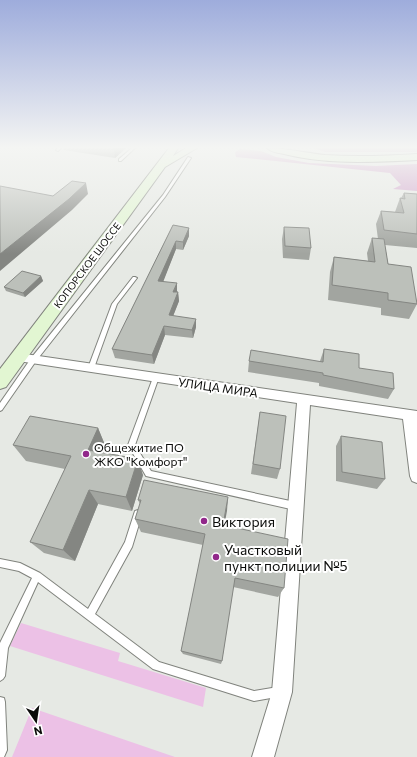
<svg xmlns="http://www.w3.org/2000/svg" width="417" height="757" font-family="Commissioner,sans-serif">
  <style>
    .green { fill: #ecc1e6 }
    .forest { fill: #ce9dc8 }
    .lines { fill: none; stroke-linecap: round; stroke-linejoin: round }
    .service-casing { stroke: #80837d; stroke-width: 2 }
    .minor-casing { stroke: #80837d; stroke-width: 2 }
    .secondary-casing { stroke: #80837d; stroke-width: 2 }
    .service { fill: #fff; fill-rule: evenodd }
    .minor { fill: #fff; fill-rule: evenodd }
    .secondary { fill: #e2f6d2; fill-rule: evenodd }
    .wall { fill: #a2a5a0 }
    .shaded-wall { fill: #848682 }
    .building { fill: #bcc0ba; stroke: #848682 }
    .poi-dot { fill: #91278a; stroke: #fff; stroke-width: 1.5 }
    .labels { text-anchor: middle; dominant-baseline: central; stroke-width: 4; stroke-linejoin: round; paint-order: stroke }
    .far-street-label { font-size: 10px; fill: #0b0c0a; stroke: #fff }
    .street-label { font-size: 12px; fill: #0b0c0a; stroke: #fff }
    .poi-label { font-size: 12px; fill: #0b0c0a; stroke: #fff; text-anchor: start }
    .near-poi-label { font-size: 14px; fill: #0b0c0a; stroke: #fff; text-anchor: start }
  </style>
  <rect width="100%" height="100%" fill="#e6e9e4"/>
  <path class="green" d="M21 623 120 653 118 661 206 688 203 707 10 646Z
    M32 708 175 757H12Z"/>
  <path class="forest" d="M314 148H417V152H325Z
    M240 149 261 151 276 157 309 163 376 166 417 164V191L393 189 401 185 390 173 236 157 235 152Z"/>
  <g class="lines">
    <g class="service-casing">
      <path id="service" d="M58 148H61L58 151 56 150Z
        M132 148H135L121 161H119V159Z
        M188 157 191 158 165 197 36 361 2 410 0 411V403L32 357 163 195Z
        M133 277H135L137 278 117 304 94 368 91 370H89L88 368 112 304Z
        M154 375H158L159 377 135 445 151 471 295 502 298 503 299 506 298 509 295 510 146 476 128 445Z
        M138 510 141 511 142 514 132 547 95 614 159 662 254 691 278 687 282 688 283 692 282 696 254 701 153 669 38 582 8 648 5 676 3 679 0 681V643L32 578 19 571 0 567V559L20 563 40 573 88 609 125 542 134 514 135 511Z
        M0 697 4 698 5 702 7 750 4 757H0Z"/>
    </g>
    <g class="minor-casing">
      <path id="minor" d="M18 353 417 411V483L412 481 410 476 403 419 310 405 292 692 274 757H252L272 692 297 403 18 361 14 360 12 357 14 354Z"/>
    </g>
    <g class="secondary-casing">
      <path id="secondary" d="M169 148H178L173 156 186 148H197L165 167 6 387 0 389V369Z
        M267 148C286 148 305 153 325 155 355 157 386 156 417 154V160C373 162 327 165 284 154 279 153 271 152 267 148Z"/>
    </g>
    <use href="#service" class="service"/>
    <use href="#minor" class="minor"/>
    <use href="#secondary" class="secondary"/>
  </g>
  <path class="wall" d="M63 148H126L115 158 64 150Z
    M404 193 417 194V248L385 245 388 264 417 304 409 319 381 315V308L328 300 330 272 334 257 368 261 367 253 372 238 378 239 376 224 381 211 395 212 400 198H401Z
    M173 225 189 228V236L183 250 176 249 163 281 178 292 179 301 173 316 196 327 193 338 165 335 154 364 115 358 112 349Z
    M284 227 311 248 309 260 283 258 282 239Z
    M41 276 43 281 25 297 6 291 4 287Z
    M324 349 359 368 394 389 388 399 319 386V383L248 372 249 361H320Z
    M260 412 280 469 277 479 251 474Z
    M98 428 105 445 102 453 143 475 132 511 98 504 75 561 44 553 30 542 65 469 26 461 13 445Z
    M341 436 385 479 377 489 336 481V446Z
    M228 497 224 525 284 588 278 597 233 587 222 661 221 664 183 654 181 651 203 545 141 532 135 519 140 504 138 500Z"/>
  <path class="shaded-wall" d="M114 148H126L115 158Z
    M86 183 88 194 72 210 0 271V254Z
    M189 228V236L183 250V242Z
    M176 241V249L160 290 158 281Z
    M41 276 43 281 25 297 23 293Z
    M177 283V292L174 301 173 292Z
    M178 292 179 301 170 324 169 315Z
    M196 319V327L193 338 192 330Z
    M164 326 165 335 154 364 152 355Z
    M98 428 105 445 96 466 88 450Z
    M138 459 143 475 132 511 126 497Z
    M89 490 98 504 75 561 63 550Z
    M228 497 227 511 222 538 223 525Z"/>
  <path class="building" d="M72 181 86 183 69 199 0 254V186L53 196Z
    M404 193 417 194V234L384 230 381 211 404 213 400 198 405 199Z
    M173 225 189 228 183 242 176 241 158 281 177 283 173 292H178L169 315 196 319 192 330 164 326 152 355 112 349Z
    M284 227 309 228 311 248 285 246Z
    M372 238 384 239 388 264 411 267 417 304 388 300V293L332 285 334 257 375 262Z
    M22 271 41 276 23 293 4 287Z
    M324 349 359 354V368L393 373 394 389 323 375V373L249 361 251 350 323 362Z
    M260 412 286 416 280 469 253 464Z
    M30 416 98 428 88 450 138 459 126 497 89 490 63 550 30 542 71 456 13 445Z
    M341 436 382 442 385 479 342 472Z
    M144 480 228 497 223 525 288 539 284 588 235 578 222 661 181 651 205 534 135 519 141 500H138Z"/>
  <linearGradient id="sky" x2="0" y2="1"><stop stop-color="#9eacdc"/><stop offset="0.58" stop-color="#f4f5f3"/><stop offset="1" stop-color="#f4f5f3" stop-opacity="0"/></linearGradient>
  <rect width="417" height="254" fill="url(#sky)"/>
  <g class="poi-dot">
    <circle cx="86" cy="454" r="4"/>
    <circle cx="204" cy="521" r="4"/>
    <circle cx="216" cy="557" r="4"/>
  </g>
  <g class="labels">
    <g class="far-street-label">
      <text transform="translate(87 265) rotate(-53)">КОПОРСКОЕ ШОССЕ</text>
    </g>
    <g class="street-label">
      <text transform="translate(218 387) rotate(8)">УЛИЦА МИРА</text>
    </g>
    <g class="poi-label">
      <text x="94" y="447">Общежитие ПО<tspan x="94" dy="14">ЖКО "Комфорт"</tspan></text>
    </g>
    <g class="near-poi-label">
      <text x="212" y="521">Виктория</text>
      <text x="224" y="549">Участковый<tspan x="224" dy="16">пункт полиции №5</tspan></text>
    </g>
  </g>
  <g transform="translate(36 721) rotate(167)" stroke="#ffffff" stroke-width="3" paint-order="stroke">
  <path d="M0-3L7 15L0 10L-7 15Z" fill="#0b0c0a"/>
  <text y="-6" font-size="11" font-weight="bold" text-anchor="middle" fill="#0b0c0a">N</text>
  </g>
</svg>
